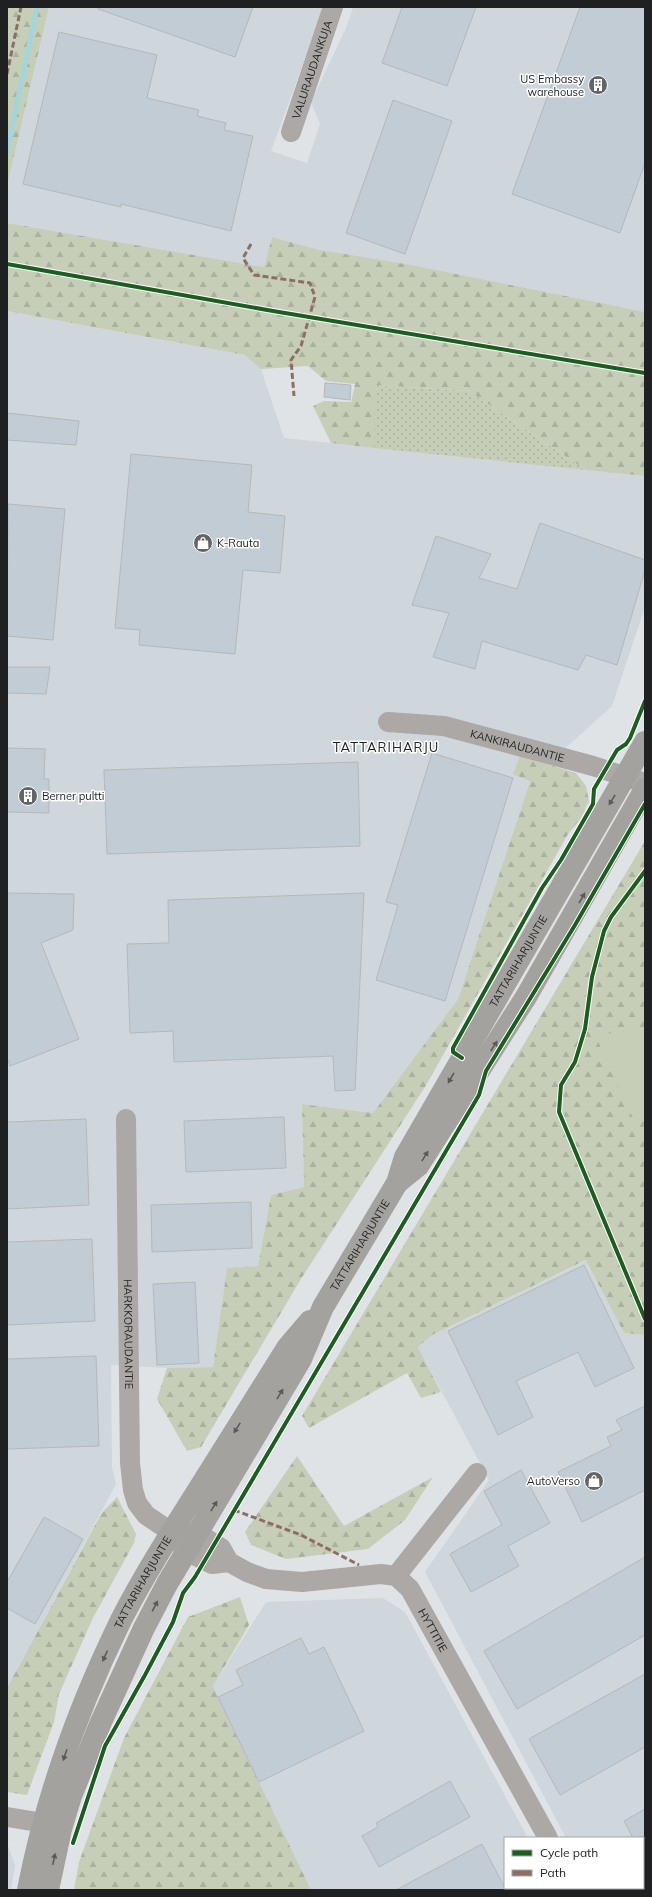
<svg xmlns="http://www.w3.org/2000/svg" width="652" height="1897" font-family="Mulish,sans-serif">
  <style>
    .built { fill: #cfd6dc }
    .grass { fill: url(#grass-dots) }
    .forest { fill: url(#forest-firs) }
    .pitch { fill: #c7ceb8 }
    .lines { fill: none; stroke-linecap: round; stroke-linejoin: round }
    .stream { stroke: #a3d5db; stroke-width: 5 }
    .building { fill: #c2ccd4; stroke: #b5b8ba }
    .minor { stroke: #aba8a5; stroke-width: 20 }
    .primary { stroke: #a4a29e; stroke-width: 22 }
    .quiet { stroke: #8d6e63; stroke-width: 3; stroke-dasharray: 6 3; stroke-linecap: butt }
    .cycleway-casing { stroke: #fff; stroke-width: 6 }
    .cycleway { stroke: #1b5e20; stroke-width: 4 }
    .oneway { fill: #5a5a59 }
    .labels { text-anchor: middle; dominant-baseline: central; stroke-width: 3; stroke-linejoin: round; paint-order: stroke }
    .street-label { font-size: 11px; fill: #1e2021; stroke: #fff }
    .poi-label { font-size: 11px; fill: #1e2021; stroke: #fff; text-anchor: end }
    .quarter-label { font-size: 13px; letter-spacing: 1px; fill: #1e2021; stroke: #fff }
  </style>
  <defs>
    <pattern id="grass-dots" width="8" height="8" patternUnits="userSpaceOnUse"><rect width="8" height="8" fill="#c7ceb8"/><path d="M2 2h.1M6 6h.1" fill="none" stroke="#aab19e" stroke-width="1.8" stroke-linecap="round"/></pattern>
    <pattern id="forest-firs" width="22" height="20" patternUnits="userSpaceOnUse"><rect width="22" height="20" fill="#c7ceb8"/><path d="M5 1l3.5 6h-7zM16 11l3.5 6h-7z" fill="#aab19e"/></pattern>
  </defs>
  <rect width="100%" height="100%" fill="#e0e3e5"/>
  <path class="built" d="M49 7H324L271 151 307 163 320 124 311 102 346 28 353 7H645V312L320 250 272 237 264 267 7 223V186Z
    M7 311 246 355 261 369 284 438 645 476V607L612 706 530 780 458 999 373 1113 302 1104 304 1187 271 1195 258 1266 227 1269 213 1367 167 1368 111 1365 112 1468 116 1484 7 1688Z
    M587 1260 624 1333 645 1335V1890H593L592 1888H643V1838H566L425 1572 489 1480 418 1347 432 1335Z
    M383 1598 405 1612 528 1838H505V1888H554V1890H311L213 1686 266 1602Z
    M7 1843 15 1865 11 1890H7Z"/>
  <path class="grass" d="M374 385 469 391 586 470 374 448Z"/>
  <path class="forest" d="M7 7H49L7 186Z
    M7 223 264 267 272 237 320 250 411 265 645 312V476L586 470 469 391 375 385 374 448 331 443 313 406 324 401 351 402 355 384 326 381 308 366 261 369 245 355 7 311Z
    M520 756 576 773 586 786 589 801 581 818 568 834 425 1087 301 1279 201 1447 187 1451 157 1399 167 1368 213 1367 227 1268 258 1266 271 1195 304 1187 302 1104 373 1113 458 999 530 781 513 774Z
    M645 841V1335L624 1333 586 1260 432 1335 418 1347 441 1392 421 1398 407 1373 309 1428 302 1416Z
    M297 1456 344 1526 433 1477 405 1520 368 1549 286 1559 251 1545 245 1532Z
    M117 1497 136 1534 134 1543 93 1618 59 1694 54 1722 27 1795 7 1792V1688L101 1514Z
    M240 1597 249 1625 213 1686 311 1890H74L79 1862 124 1738 188 1617Z"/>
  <path class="pitch" d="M637 1021 645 1038V1113L633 1118 597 1039Z"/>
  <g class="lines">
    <path class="stream" d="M7 151 37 7"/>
  </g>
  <path class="building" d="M98 7H253L235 57 98 9Z
    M402 7H476L447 86 382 63Z
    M580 7H645V163L620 233 512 194Z
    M59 32 157 55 147 98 199 110 197 116 226 123 224 130 253 136 231 231 121 204V207L23 184Z
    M393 100 452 121 405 254 346 233Z
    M325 383 351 385 350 400 324 397Z
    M7 413 79 421 76 445 7 440Z
    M131 454 252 465 248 512 285 516 280 573 243 570 235 654 139 645 140 630 115 628Z
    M8 504 65 509 53 640 7 636Z
    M540 523 645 560V570L617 665 586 655 578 670 482 641 475 669 433 657 449 613 412 605 436 536 491 554 479 578 517 589Z
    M7 667H50L46 694 7 693Z
    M7 748 45 749 44 779H49V813L7 812Z
    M432 753 513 778 445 1001 376 980 398 905 386 902Z
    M358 762 360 846 107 854 104 770Z
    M7 893 74 894 73 930 41 943 79 1039 10 1066 7 1058Z
    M364 893 355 1090 335 1091 333 1056 174 1062 173 1031 130 1033 127 944 169 943 168 900Z
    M284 1117 286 1168 186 1172 184 1121Z
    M86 1119 89 1205 7 1209V1122Z
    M251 1202 252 1248 152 1252 151 1205Z
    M92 1239 95 1321 7 1325V1242Z
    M584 1265 634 1368 595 1387 578 1352 516 1381 533 1417 498 1435 448 1331Z
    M195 1282 199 1363 157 1365 153 1284Z
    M96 1356 99 1446 7 1449V1359Z
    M645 1406V1490L582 1522 558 1472 611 1446 607 1437 622 1430 616 1420Z
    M521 1470 550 1523 508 1546 519 1566 471 1592 450 1554 502 1525 484 1491Z
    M44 1517 83 1539 35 1624 7 1608V1582Z
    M645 1557V1635L517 1709 484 1651Z
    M301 1638 309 1654 324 1647 364 1731 259 1782 218 1697 243 1685 236 1670Z
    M645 1674V1747L560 1795 529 1739Z
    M450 1781 470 1817 379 1867 362 1836 378 1827 376 1823Z
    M645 1809V1838H633L624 1821Z
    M482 1844 506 1890H396Z"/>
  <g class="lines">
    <g class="minor">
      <path id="s1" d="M291 132 333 7"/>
      <path id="s2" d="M388 722 444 726 593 766 645 783"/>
      <path id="s3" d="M126 1119 130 1463 133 1490 137 1503 146 1515 171 1532 186 1551 212 1564 229 1562"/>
      <path id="s4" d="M181 1533H197L221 1548 229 1562 247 1572 266 1579 302 1582 381 1574 396 1576 410 1589 548 1838"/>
      <path d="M396 1576 477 1473"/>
      <path d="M7 1817 44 1823 59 1828"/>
      <path d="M573 1888 574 1890"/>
    </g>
    <g class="primary">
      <path d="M397 1183 418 1166 526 997 645 789"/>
      <path id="s5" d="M28 1890C46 1797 79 1706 121 1620 143 1577 169 1536 195 1495 226 1446 256 1397 287 1348L310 1321"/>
      <path id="s6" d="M48 1890 61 1829 71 1796 101 1722 144 1628 167 1584 301 1359 323 1307 397 1183 405 1157 645 742"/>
    </g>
    <path class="quiet" d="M7 74 21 7
      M251 244 243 258 254 275 310 283 315 297 301 346 291 360 294 396
      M234 1510 301 1535 359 1565"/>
    <g class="cycleway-casing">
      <path id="cycleway" d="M7 264 273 311 645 373
        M645 871 611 917 604 931 592 977 585 1029 575 1062 561 1085 559 1112 645 1319
        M462 1058 453 1052V1048L542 888 561 860 593 804 594 789 617 750 626 744 630 738 645 701
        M73 1843 105 1746 145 1675 173 1622 183 1593 195 1577 479 1095 486 1071 575 925 645 804"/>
    </g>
    <use href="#cycleway" class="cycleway"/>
  </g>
  <defs><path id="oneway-solid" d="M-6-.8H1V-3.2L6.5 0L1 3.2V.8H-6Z"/></defs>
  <g class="oneway">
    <use href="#oneway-solid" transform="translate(612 800) rotate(121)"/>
    <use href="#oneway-solid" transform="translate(582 898) rotate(-60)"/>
    <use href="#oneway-solid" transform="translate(494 1046) rotate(-57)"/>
    <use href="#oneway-solid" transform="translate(451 1078) rotate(120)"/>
    <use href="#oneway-solid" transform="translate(425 1156) rotate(-58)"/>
    <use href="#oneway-solid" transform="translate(280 1394) rotate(-59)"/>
    <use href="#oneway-solid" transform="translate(237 1428) rotate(122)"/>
    <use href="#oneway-solid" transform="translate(214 1506) rotate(-59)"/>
    <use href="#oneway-solid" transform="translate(155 1606) rotate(-62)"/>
    <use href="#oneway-solid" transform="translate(105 1656) rotate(114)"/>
    <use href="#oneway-solid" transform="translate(65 1755) rotate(109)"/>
    <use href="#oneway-solid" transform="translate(54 1859) rotate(-78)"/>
  </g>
  <defs>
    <g id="building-disc" transform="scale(1)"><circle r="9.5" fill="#626466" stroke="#fff"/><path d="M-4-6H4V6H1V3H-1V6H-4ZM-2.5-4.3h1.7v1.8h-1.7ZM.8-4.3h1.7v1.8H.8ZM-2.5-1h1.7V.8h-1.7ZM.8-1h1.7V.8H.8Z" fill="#fff"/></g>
    <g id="shop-disc" transform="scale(1)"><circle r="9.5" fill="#626466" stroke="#fff"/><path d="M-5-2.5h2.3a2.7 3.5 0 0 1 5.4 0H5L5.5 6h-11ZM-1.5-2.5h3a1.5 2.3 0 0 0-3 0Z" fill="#fff"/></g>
  </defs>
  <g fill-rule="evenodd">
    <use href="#building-disc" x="598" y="85"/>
    <use href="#shop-disc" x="203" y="543"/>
    <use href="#building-disc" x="28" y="796"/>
    <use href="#shop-disc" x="594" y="1481"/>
  </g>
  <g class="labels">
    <g class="street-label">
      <text stroke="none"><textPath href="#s1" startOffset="66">VALURAUDANKUJA</textPath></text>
      <text stroke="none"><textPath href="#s2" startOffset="132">KANKIRAUDANTIE</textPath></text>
      <text stroke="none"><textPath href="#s6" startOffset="1046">TATTARIHARJUNTIE</textPath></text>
      <text stroke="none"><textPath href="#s6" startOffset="720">TATTARIHARJUNTIE</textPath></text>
      <text stroke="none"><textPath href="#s3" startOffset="215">HARKKORAUDANTIE</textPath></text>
      <text stroke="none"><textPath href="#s5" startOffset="330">TATTARIHARJUNTIE</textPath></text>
      <text stroke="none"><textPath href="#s4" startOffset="298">HYTTITIE</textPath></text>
    </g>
    <g class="poi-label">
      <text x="584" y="79">US Embassy<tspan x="584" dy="13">warehouse</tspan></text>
      <text x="217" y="543" text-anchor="start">K-Rauta</text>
      <text x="42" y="796" text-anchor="start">Berner pultti</text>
      <text x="580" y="1481">AutoVerso</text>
    </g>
    <g class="quarter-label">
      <text x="386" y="747">TATTARIHARJU</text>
    </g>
  </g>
  <rect width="652" height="1897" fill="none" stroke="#1e2021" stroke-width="16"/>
  <rect x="504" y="1837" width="140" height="52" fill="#ffffff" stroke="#a5a6a6"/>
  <rect x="512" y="1850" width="20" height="6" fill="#1b5e20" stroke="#a5a6a6"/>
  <text x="540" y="1857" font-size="12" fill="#1e2021">Cycle path</text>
  <rect x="512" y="1870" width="20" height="6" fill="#8d6e63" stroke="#a5a6a6"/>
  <text x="540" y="1877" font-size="12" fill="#1e2021">Path</text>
</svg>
